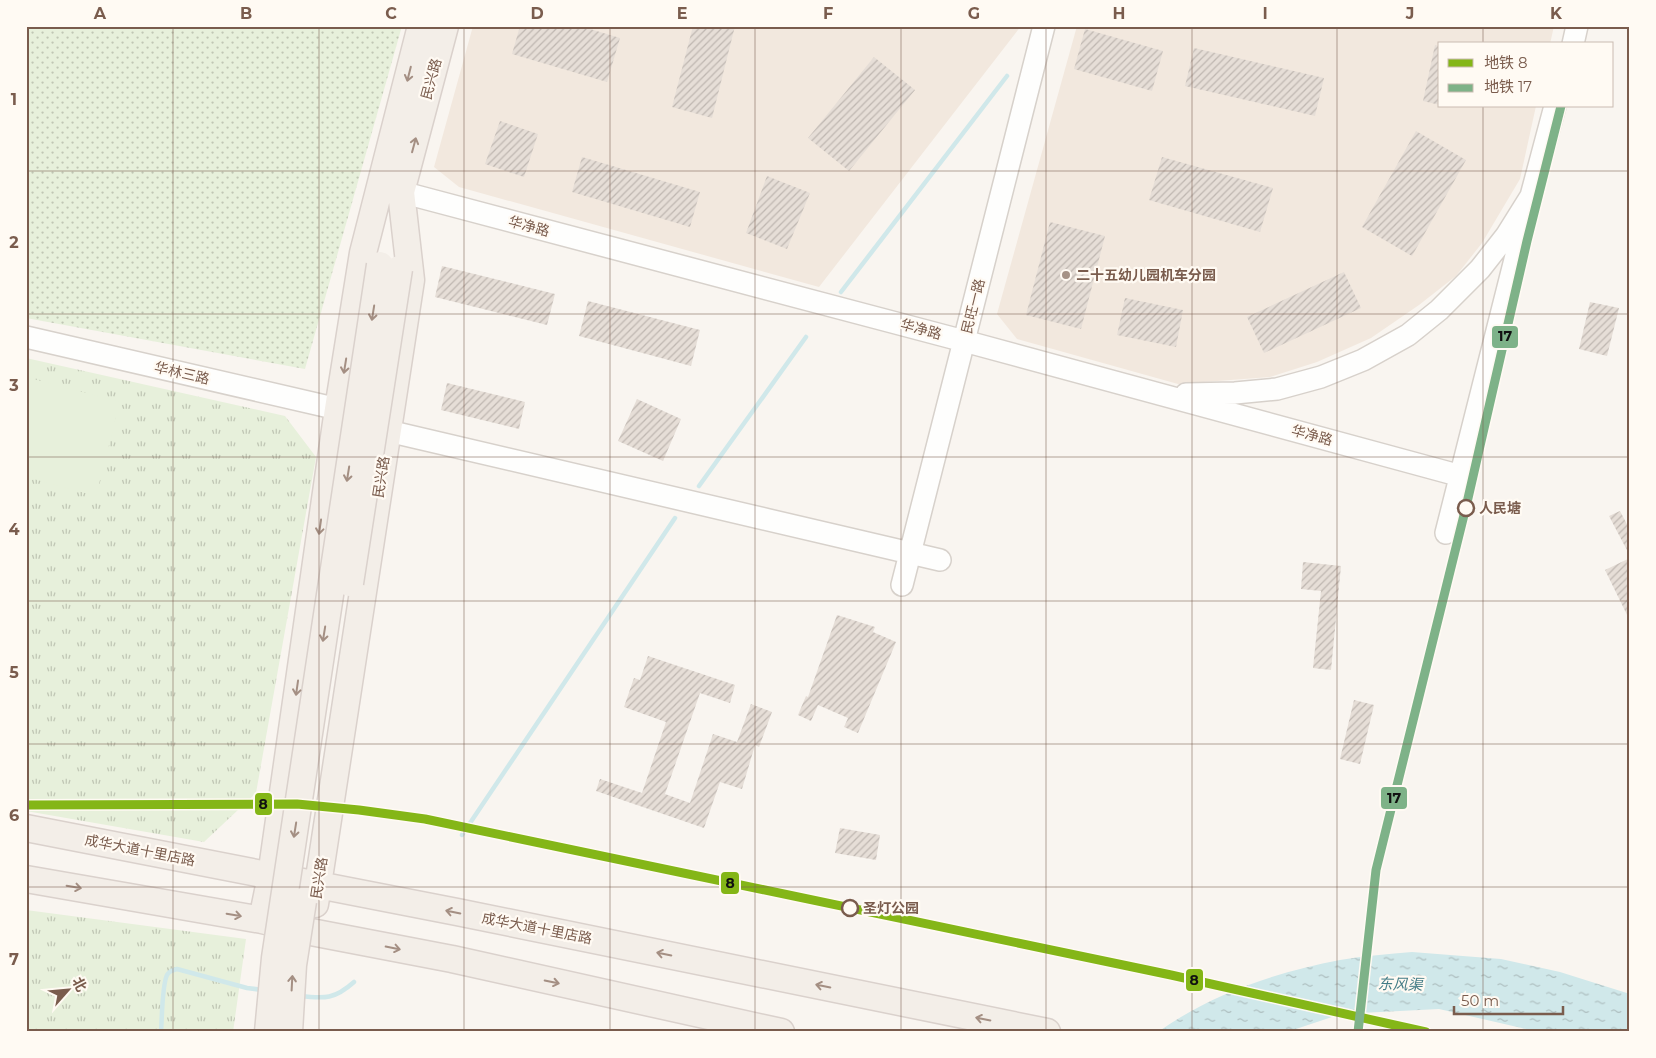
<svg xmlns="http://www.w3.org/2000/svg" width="1656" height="1058" font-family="Montserrat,'Noto Sans SC',sans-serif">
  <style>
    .residential { fill: #f2e8de }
    .grass { fill: url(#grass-dots) }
    .park { fill: url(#park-tufts) }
    .garden { fill: #e7f0db }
    .water { fill: url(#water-ripples) }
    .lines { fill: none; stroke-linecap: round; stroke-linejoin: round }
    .stream { stroke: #d0e8ea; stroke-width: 4.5 }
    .building { fill: url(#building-hatch) }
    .minor-casing { stroke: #d7d1cb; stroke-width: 24 }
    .major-casing { stroke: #dad1cc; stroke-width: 29 }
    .minor { stroke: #fefefd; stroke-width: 21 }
    .major { stroke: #f3eee8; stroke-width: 26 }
    .major-bridge-casing { stroke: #dad1cc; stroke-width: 29; stroke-linecap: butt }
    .major-bridge { stroke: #f3eee8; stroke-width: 26 }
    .metro-1-casing { stroke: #fffaf3; stroke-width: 12 }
    .metro-2-casing { stroke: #fffaf3; stroke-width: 12 }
    .metro-1 { stroke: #84b617; stroke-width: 9 }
    .metro-2 { stroke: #7eb288; stroke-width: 9 }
    .oneway { stroke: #a48f83 }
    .grid { fill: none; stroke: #7a5c4d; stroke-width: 1; stroke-opacity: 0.55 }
    .poi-dot { fill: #a69286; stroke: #fffaf3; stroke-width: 2 }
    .stop-dot { fill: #fffaf3; stroke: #7a5c4d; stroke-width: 2.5 }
    .labels { text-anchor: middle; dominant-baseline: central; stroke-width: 4.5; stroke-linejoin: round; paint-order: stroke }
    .street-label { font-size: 14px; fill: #7a5c4d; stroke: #fffaf3 }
    .poi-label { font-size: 14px; font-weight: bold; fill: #7a5c4d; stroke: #fffaf3; text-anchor: start }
    .stop-label { font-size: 14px; font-weight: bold; fill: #7a5c4d; stroke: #fffaf3; text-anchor: start }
    .water-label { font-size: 15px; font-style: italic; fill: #437c86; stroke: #fffaf3 }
    .line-badge { stroke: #fffaf3; stroke-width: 2 }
    .pale-badge-label { font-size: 14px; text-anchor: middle; font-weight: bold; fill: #111 }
    .neatline { fill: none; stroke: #7a5c4d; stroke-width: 2 }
    .grid-label { font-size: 16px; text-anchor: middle; font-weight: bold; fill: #7a5c4d }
  </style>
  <defs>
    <pattern id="grass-dots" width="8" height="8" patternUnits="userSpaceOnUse" patternTransform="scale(1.25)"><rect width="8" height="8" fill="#e7f0db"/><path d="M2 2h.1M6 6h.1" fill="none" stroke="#c0c6b4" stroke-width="1.8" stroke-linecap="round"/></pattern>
    <pattern id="park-tufts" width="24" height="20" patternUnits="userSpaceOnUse" patternTransform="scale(1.25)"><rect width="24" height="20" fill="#e7f0db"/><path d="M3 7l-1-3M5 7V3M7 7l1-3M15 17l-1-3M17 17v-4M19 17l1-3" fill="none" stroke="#c0c6b4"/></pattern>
    <pattern id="water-ripples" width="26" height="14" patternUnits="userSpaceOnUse" patternTransform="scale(1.25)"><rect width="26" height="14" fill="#d0e8ea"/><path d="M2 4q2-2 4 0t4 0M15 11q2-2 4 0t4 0" fill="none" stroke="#aebfc0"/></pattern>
    <pattern id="building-hatch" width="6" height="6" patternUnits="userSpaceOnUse" patternTransform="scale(1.25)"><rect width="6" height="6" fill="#e6ded7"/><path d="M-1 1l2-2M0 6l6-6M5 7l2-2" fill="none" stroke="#bfb7b1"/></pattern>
  </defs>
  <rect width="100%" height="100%" fill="#f9f5f0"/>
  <path class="residential" d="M473 26H1021L819 287 459 187 434 167Z
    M1077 26H1554L1550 44H1440V106H1536L1520 179 1482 243 1456 276 1419 305 1371 338 1317 362 1270 377 1178 384 1017 339 997 314Z"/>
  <path class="grass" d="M26 26H402L305 369 26 318Z"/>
  <path class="park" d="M26 358 285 416 316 457 256 793 204 842 26 811Z
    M26 910 246 939 233 1032H26Z"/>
  <path class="garden" d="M26 377 120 402 96 496 26 477Z"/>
  <path class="water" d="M1412 952 1501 959 1560 972 1630 994V1032H1539L1439 1009 1341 1014 1287 1032H1158C1211 994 1277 972 1340 960 1364 956 1389 954 1412 952Z"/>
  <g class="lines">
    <path class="stream" d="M841 292 1007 76
      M699 486 806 337
      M462 835 675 518
      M300 996C325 999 335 999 354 982
      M161 1032C162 1019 162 985 167 975 169 971 173 970 177 969L247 988 263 990"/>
  </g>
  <path class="building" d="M520 26H580L620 38 607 82 512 54Z
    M693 26H735L712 118 672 107Z
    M1085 29 1163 51 1152 91 1074 69Z
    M1435 45 1440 46V105L1423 101Z
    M1194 48 1324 78 1315 116 1185 86Z
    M874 57 915 90 849 171 808 138Z
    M500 121 538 134 524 177 485 164Z
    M1416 131 1466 160 1412 256 1362 227Z
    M582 157 700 192 690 227 572 192Z
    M1162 157 1273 188 1260 232 1149 200Z
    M767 176 810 193 787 249 746 233Z
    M1050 222 1105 236 1081 329 1026 315Z
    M442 266 555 294 547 325 435 297Z
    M1344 272 1361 308 1264 353 1247 317Z
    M1125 298 1183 310 1176 347 1117 335Z
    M588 301 700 330 691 366 579 336Z
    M1590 302 1619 308 1607 356 1579 349Z
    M447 383 525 402 519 429 441 410Z
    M637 399 681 419 663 461 618 441Z
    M1620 511 1630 530V556L1609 516Z
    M1630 558V621L1605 570Z
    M1303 562 1341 566 1331 670 1313 668 1321 591 1301 589Z
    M837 615 875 627 873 632 896 642 858 733 844 727 848 718 818 705 811 721 798 715 806 696 808 697Z
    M648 656 735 685 730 703 700 693 665 794 690 803 713 734 737 742 751 704 772 712 759 747 755 745 742 789 720 782 704 828 596 791 600 779 642 793 666 722 624 707 634 678 640 680Z
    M1354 700 1374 705 1360 764 1340 759Z
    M840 828 880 835 876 860 835 853Z"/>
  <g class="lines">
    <g class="minor-casing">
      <path id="minor" d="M1573 44 1577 26
        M389 185 401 192 964 341 1461 476
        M26 337 338 409
        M1186 394 1235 393 1277 389 1321 377 1363 360 1408 335 1439 310 1480 269 1506 236 1531 196
        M388 431 940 560
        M1446 533 1531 196 1555 106
        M902 585 1044 26"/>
    </g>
    <g class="major-casing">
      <path id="major" d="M26 828 457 912 1047 1032
        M26 879 262 920 311 932 452 959 781 1032
        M315 904 411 280 401 192 445 26
        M262 920 271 876 338 409 363 253 421 26"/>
    </g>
    <use href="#minor" class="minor"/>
    <use href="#major" class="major"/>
    <g class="major-bridge-casing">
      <path id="major-bridge" d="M350 583 399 269
        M268 1032 275 958 380 265
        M289 1032 293 965 303 901"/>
    </g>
    <use href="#major-bridge" class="major-bridge"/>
    <g class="metro-1-casing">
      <path id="metro-1" d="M26 805 297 804 359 810 425 819 1171 975 1426 1032"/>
    </g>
    <g class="metro-2-casing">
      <path id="metro-2" d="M1358 1032 1376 870 1466 507 1527 241 1561 106"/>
    </g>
    <use href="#metro-1" class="metro-1"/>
    <use href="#metro-2" class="metro-2"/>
  </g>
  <defs><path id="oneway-shaft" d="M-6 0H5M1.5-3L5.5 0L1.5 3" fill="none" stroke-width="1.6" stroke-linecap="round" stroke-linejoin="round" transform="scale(1.25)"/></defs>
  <g class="oneway">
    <use href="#oneway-shaft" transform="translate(409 74) rotate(104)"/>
    <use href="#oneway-shaft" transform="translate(414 145) rotate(-75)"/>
    <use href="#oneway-shaft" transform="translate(373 313) rotate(99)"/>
    <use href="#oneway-shaft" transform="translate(345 366) rotate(99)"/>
    <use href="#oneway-shaft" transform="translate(348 474) rotate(99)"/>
    <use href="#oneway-shaft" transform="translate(320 527) rotate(98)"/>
    <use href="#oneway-shaft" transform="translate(324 634) rotate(99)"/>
    <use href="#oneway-shaft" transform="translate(297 688) rotate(98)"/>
    <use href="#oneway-shaft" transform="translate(295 830) rotate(99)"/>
    <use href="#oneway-shaft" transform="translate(74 887) rotate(10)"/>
    <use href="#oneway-shaft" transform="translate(453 912) rotate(-169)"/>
    <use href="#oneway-shaft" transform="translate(234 915) rotate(10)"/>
    <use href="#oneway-shaft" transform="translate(393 948) rotate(11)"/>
    <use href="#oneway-shaft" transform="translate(664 954) rotate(-169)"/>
    <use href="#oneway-shaft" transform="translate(552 982) rotate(12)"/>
    <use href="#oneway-shaft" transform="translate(292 983) rotate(-87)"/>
    <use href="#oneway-shaft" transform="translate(823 986) rotate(-169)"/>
    <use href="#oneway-shaft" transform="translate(983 1019) rotate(-169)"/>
  </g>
  <path class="grid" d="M173 26V1032M319 26V1032M464 26V1032M610 26V1032M755 26V1032M901 26V1032M1046 26V1032M1192 26V1032M1337 26V1032M1483 26V44M1483 106V1032M26 171H1630M26 314H1630M26 457H1630M26 601H1630M26 744H1630M26 887H1630"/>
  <circle class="poi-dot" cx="1066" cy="275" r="5"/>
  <g class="stop-dot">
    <circle cx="1466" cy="508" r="8"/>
    <circle cx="850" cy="908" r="8"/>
  </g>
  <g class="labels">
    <g class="street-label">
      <text transform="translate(431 79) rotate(-75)">民兴路</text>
      <text transform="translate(529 226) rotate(15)">华净路</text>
      <text transform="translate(973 306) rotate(-76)">民旺一路</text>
      <text transform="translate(921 329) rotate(15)">华净路</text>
      <text transform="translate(182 373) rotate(13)">华林三路</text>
      <text transform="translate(1312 435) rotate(15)">华净路</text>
      <text transform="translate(381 477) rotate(-81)">民兴路</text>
      <text transform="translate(140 850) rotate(11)">成华大道十里店路</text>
      <text transform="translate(319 878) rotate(-81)">民兴路</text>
      <text transform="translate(537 928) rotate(11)">成华大道十里店路</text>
    </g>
    <g class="poi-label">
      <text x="1076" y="275">二十五幼儿园机车分园</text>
    </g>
    <g class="stop-label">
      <text x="1479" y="508">人民塘</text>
      <text x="863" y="908">圣灯公园</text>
    </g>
    <g class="water-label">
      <text transform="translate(1400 984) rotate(1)">东风渠</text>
    </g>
  </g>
  <g class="line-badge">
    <rect x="1491" y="325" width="28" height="24" rx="5" fill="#7eb288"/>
    <rect x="1380" y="786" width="28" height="24" rx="5" fill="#7eb288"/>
    <rect x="254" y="792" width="19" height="24" rx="5" fill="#84b617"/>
    <rect x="720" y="871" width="20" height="24" rx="5" fill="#84b617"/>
    <rect x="1185" y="968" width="19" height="24" rx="5" fill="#84b617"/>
  </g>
  <g class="pale-badge-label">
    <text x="1505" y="341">17</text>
    <text x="1394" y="803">17</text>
    <text x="263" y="809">8</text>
    <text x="730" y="888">8</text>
    <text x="1194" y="985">8</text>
  </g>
  <rect width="1656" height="1058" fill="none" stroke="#fffaf3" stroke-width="55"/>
  <rect x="1438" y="42" width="175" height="65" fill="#fffaf3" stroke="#cabbb1"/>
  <rect x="1448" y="59" width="25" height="8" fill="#84b617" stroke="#cabbb1"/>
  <text x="1484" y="68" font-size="15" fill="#7a5c4d">地铁 8</text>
  <rect x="1448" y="84" width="25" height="8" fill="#7eb288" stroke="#cabbb1"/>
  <text x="1484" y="92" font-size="15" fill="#7a5c4d">地铁 17</text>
  <g transform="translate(68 990) rotate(63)" stroke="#fffaf3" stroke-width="4" paint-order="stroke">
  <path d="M0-4L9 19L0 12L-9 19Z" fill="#7a5c4d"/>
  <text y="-8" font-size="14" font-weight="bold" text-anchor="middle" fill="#7a5c4d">北</text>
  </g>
  <path d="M1454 1006v8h109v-8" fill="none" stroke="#7a5c4d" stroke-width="2.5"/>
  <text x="1461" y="1006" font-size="15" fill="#7a5c4d" stroke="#fffaf3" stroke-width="4" paint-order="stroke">50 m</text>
  <rect x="28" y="28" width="1600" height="1002" class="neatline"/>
  <g class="grid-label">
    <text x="100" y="19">A</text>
    <text x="246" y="19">B</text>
    <text x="391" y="19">C</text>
    <text x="537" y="19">D</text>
    <text x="682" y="19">E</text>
    <text x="828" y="19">F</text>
    <text x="974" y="19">G</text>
    <text x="1119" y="19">H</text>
    <text x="1265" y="19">I</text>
    <text x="1410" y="19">J</text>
    <text x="1556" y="19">K</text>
    <text x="14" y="105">1</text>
    <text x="14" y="248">2</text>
    <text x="14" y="391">3</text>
    <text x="14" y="535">4</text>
    <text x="14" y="678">5</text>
    <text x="14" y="821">6</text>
    <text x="14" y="965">7</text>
  </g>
</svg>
